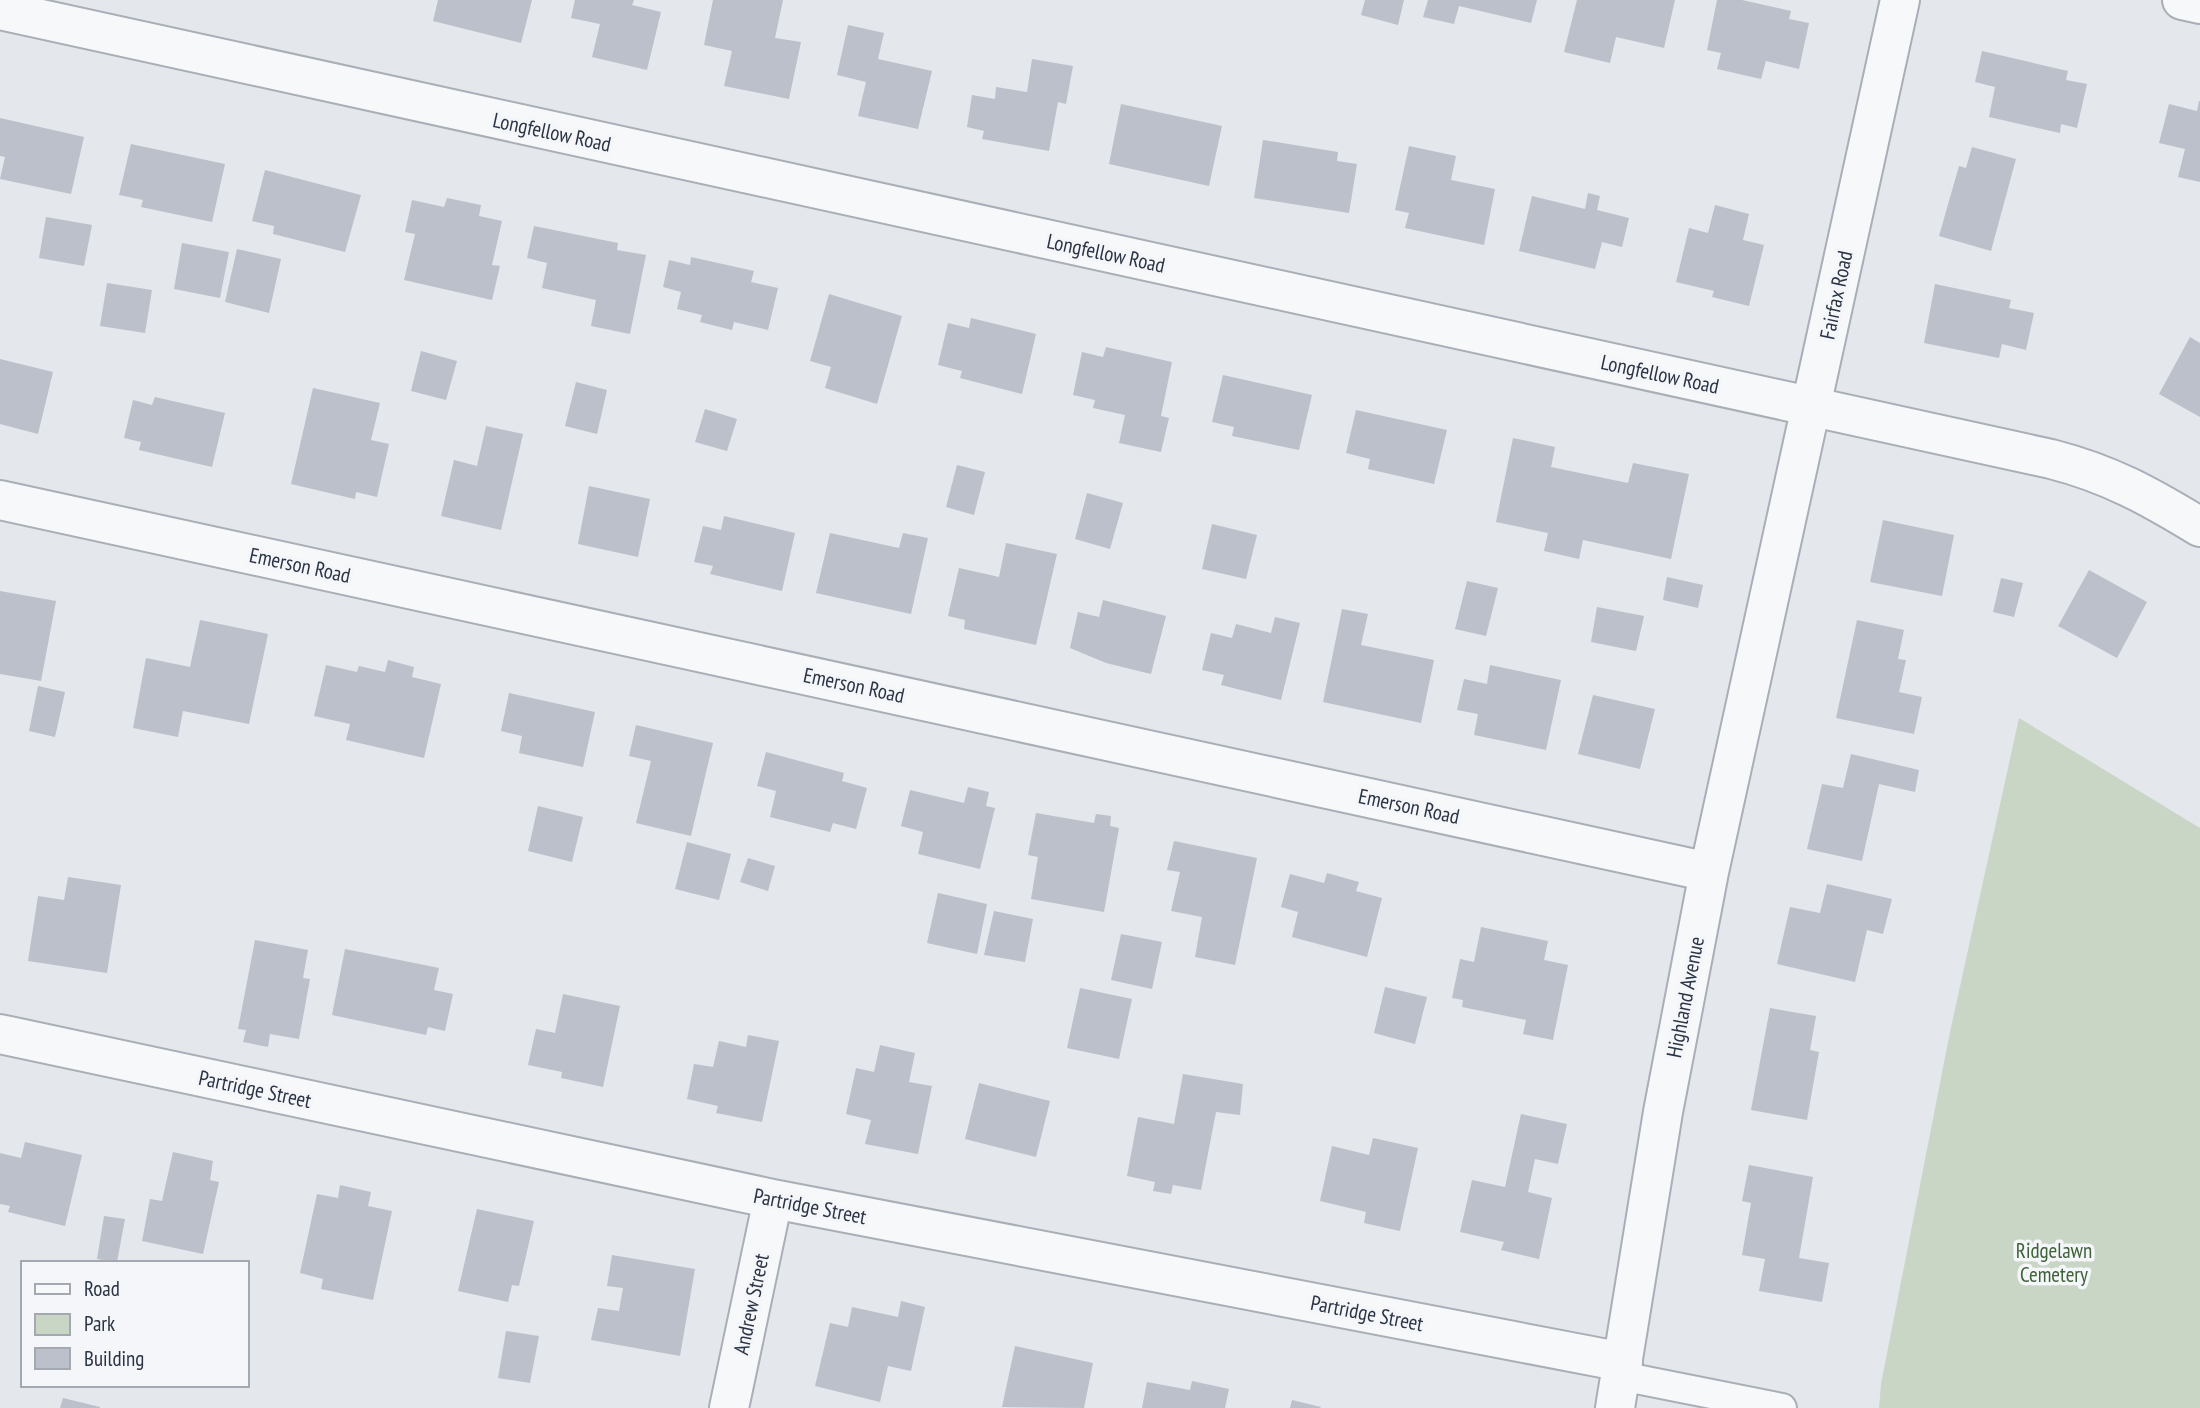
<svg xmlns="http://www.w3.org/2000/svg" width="2200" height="1408" font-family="'PT Sans Narrow',sans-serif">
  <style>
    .green { fill: #c9d6c5 }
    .building { fill: #bbc0ca }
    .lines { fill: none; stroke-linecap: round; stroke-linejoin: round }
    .lane-casing { stroke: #a9aeb7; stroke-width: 32 }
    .street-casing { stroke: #a9aeb7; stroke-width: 42 }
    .lane { stroke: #f7f8fa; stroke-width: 28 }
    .street { stroke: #f7f8fa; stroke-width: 38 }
    .labels { text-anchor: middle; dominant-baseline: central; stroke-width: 7; stroke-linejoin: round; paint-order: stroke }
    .street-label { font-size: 21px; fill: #2b3445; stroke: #f4f6f9 }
    .park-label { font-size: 21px; fill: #3f6138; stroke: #f4f6f9 }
  </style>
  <rect width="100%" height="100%" fill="#e4e7ec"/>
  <path class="green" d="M2019 718 2200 828V1408H1879L1881 1384 1950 1032Z"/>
  <path class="building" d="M438 0H532L521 43 433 21Z
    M575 0H634L632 5 661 12 647 70 592 57 600 24 571 18Z
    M713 0H783L775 38 801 42 789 99 724 86 732 51 704 45Z
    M1365 0H1404L1398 25 1361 15Z
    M1428 0H1537L1531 23 1459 6 1454 24 1423 17Z
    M1577 0H1675L1664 48 1616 37 1610 63 1564 52Z
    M1717 0H1742L1791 11 1789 19 1809 23 1799 69 1766 61 1761 79 1717 69 1721 53 1707 50Z
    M848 25 884 33 878 59 932 71 918 129 858 116 866 82 837 75Z
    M1982 51 2068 71 2066 80 2087 84 2077 128 2061 124 2060 133 1989 117 1995 87 1975 82Z
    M1032 59 1073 66 1066 104 1058 102 1049 151 982 139 984 131 967 127 972 95 995 99 996 87 1027 92Z
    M2199 101H2200V182L2178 177 2185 149 2159 143 2169 104 2197 111Z
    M1121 104 1222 126 1209 186 1109 164Z
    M0 118 84 137 71 194 0 179 5 157 0 156Z
    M1263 140 1338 152 1337 161 1357 164 1349 213 1254 198Z
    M131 144 225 164 212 222 141 207 143 200 119 195Z
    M1409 146 1456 156 1451 180 1495 189 1484 245 1405 228 1409 213 1395 210Z
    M1972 147 2016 159 1991 251 1939 236 1959 166 1966 168Z
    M265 170 361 195 345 252 273 234 274 226 252 221Z
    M1588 193 1600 196 1597 210 1629 218 1622 247 1602 242 1595 269 1519 251 1532 196 1585 209Z
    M447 198 481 205 479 216 502 221 492 265 500 266 492 300 404 280 415 234 405 232 412 200 444 207Z
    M1715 205 1749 214 1743 240 1764 245 1749 306 1712 297 1714 291 1676 282 1689 228 1708 233Z
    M46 217 92 225 84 266 39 258Z
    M534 226 618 243 617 250 646 255 630 334 591 326 596 300 542 288 547 263 527 258Z
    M182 243 229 252 220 298 174 289Z
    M237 249 281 259 269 313 225 302Z
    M691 257 754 271 751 282 778 288 768 330 734 322 732 330 700 322 702 315 677 309 681 292 663 287 669 260 690 265Z
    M107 283 152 290 145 333 100 326Z
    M1935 284 2011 300 2009 308 2034 313 2026 350 2002 344 1999 358 1924 343Z
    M829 294 902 316 877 404 825 388 831 367 810 361Z
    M971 318 1036 334 1022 394 960 378 962 371 938 365 948 323 969 328Z
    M2190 337 2200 343V417L2159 394Z
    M1106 347 1172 362 1161 416 1169 418 1161 452 1119 443 1125 415 1093 408 1095 400 1073 395 1082 352 1103 357Z
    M421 351 457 361 446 400 411 391Z
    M0 359 53 372 38 434 0 424Z
    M1223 375 1312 395 1299 450 1232 436 1234 427 1212 422Z
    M576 382 607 390 597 434 565 426Z
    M313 388 380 403 371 440 389 444 377 497 356 492 355 499 291 484Z
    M155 397 225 413 212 467 139 450 141 442 124 438 133 400 152 405Z
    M705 409 737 419 727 451 695 442Z
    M1356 410 1447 430 1434 484 1368 469 1370 459 1346 453Z
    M486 426 523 434 501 530 441 516 454 460 477 466Z
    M1513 438 1555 447 1551 467 1628 483 1633 463 1689 474 1671 559 1583 540 1579 559 1544 551 1548 533 1496 522Z
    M957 465 985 472 974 515 946 507Z
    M589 486 650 499 638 557 578 544Z
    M1087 493 1123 503 1110 549 1075 539Z
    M724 516 795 533 782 591 710 574 713 566 694 562 703 526 721 530Z
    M1883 520 1954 535 1942 596 1870 582Z
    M1212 524 1257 535 1246 579 1202 569Z
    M830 533 899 548 903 533 928 538 911 614 816 593Z
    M1006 543 1057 554 1036 645 964 629 965 620 948 616 959 568 999 577Z
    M2089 570 2147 602 2117 658 2058 626Z
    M1667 577 1703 585 1698 608 1663 600Z
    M2001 578 2023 583 2014 617 1993 612Z
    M1467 581 1498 588 1486 636 1455 629Z
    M0 591 56 601 41 681 0 674Z
    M1103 600 1166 616 1151 674 1106 663 1070 648 1078 612 1099 617Z
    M1597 607 1644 616 1636 651 1591 642Z
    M1342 609 1368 614 1361 645 1434 660 1421 723 1323 702Z
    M1275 617 1300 623 1281 700 1221 685 1224 675 1202 670 1211 633 1232 638 1236 624 1271 633Z
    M200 620 268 634 249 724 183 711 178 737 133 728 146 658 190 667Z
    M1857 620 1904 630 1898 659 1906 660 1899 692 1922 697 1914 734 1836 718Z
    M388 660 414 667 412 677 441 684 424 758 346 740 350 724 314 716 326 665 357 672 359 666 385 672Z
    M1490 665 1561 680 1546 750 1474 735 1478 714 1457 710 1464 679 1487 684Z
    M38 686 65 692 55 737 29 731Z
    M509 693 595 712 583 767 519 753 522 736 501 731Z
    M1593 695 1655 709 1640 769 1578 754Z
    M636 725 713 743 691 836 636 823 651 761 629 756Z
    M766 752 844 773 842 781 867 788 856 829 833 823 830 832 770 817 776 791 757 786Z
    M1851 754 1919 770 1915 792 1879 784 1862 861 1807 849 1822 784 1843 788Z
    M968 787 989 792 986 806 995 808 980 869 918 854 923 832 901 826 910 790 964 803Z
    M538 806 583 817 572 862 528 851Z
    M1036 813 1094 823 1096 814 1111 816 1110 826 1119 828 1104 912 1031 899 1038 857 1028 855Z
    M1174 841 1257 858 1235 965 1195 957 1202 917 1171 911 1180 872 1167 870Z
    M687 842 731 854 719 900 675 889Z
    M748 858 775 866 768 891 740 882Z
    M1327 873 1359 882 1356 891 1382 898 1367 957 1292 937 1298 912 1281 907 1290 874 1324 883Z
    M68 877 121 885 107 973 28 961 38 896 64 900Z
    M1827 884 1892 899 1883 934 1867 930 1855 982 1777 964 1790 907 1820 913Z
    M938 893 987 904 977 954 927 943Z
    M994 911 1033 919 1025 962 984 955Z
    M1481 927 1548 941 1544 960 1568 965 1553 1040 1523 1034 1526 1020 1462 1007 1463 1000 1452 998 1460 959 1474 962Z
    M1121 934 1162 942 1152 989 1111 980Z
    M255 940 308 950 303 978 310 979 299 1039 270 1034 268 1047 243 1042 246 1030 238 1029Z
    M345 949 439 968 434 990 453 994 445 1031 428 1027 426 1035 332 1015Z
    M1385 987 1427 997 1415 1044 1374 1033Z
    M1080 988 1132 999 1119 1059 1067 1048Z
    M563 994 620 1006 603 1087 561 1078 562 1072 528 1065 536 1029 555 1033Z
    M1770 1008 1816 1016 1810 1050 1819 1052 1807 1120 1751 1110Z
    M748 1035 779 1041 762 1122 716 1113 718 1106 687 1099 694 1064 713 1067 719 1041 746 1047Z
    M880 1045 915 1053 909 1082 932 1086 918 1154 865 1144 871 1120 846 1114 856 1068 874 1072Z
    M1183 1074 1243 1084 1240 1115 1216 1112 1201 1190 1173 1185 1171 1194 1153 1191 1155 1182 1127 1176 1138 1117 1174 1124Z
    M979 1083 1050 1101 1036 1157 965 1139Z
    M1521 1114 1567 1124 1558 1164 1535 1159 1528 1192 1552 1198 1539 1259 1501 1250 1504 1242 1460 1232 1472 1180 1505 1187Z
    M1373 1138 1418 1148 1400 1231 1364 1223 1366 1212 1320 1201 1332 1146 1369 1155Z
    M25 1142 82 1155 65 1226 8 1212 10 1206 0 1204V1153L21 1158Z
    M173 1152 213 1161 210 1180 219 1182 203 1254 142 1241 150 1199 162 1201Z
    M1749 1165 1813 1177 1799 1258 1829 1263 1822 1302 1759 1291 1765 1259 1742 1255 1751 1203 1742 1201Z
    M340 1185 371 1192 368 1206 392 1211 373 1300 321 1289 323 1279 300 1273 317 1194 338 1198Z
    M477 1209 534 1221 519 1286 512 1285 508 1302 458 1291Z
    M104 1216 125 1219 117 1262 97 1259Z
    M612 1255 695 1269 680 1356 591 1340 598 1308 619 1311 623 1288 607 1286Z
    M901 1301 925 1307 911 1371 888 1366 880 1402 815 1386 830 1323 848 1327 852 1307 898 1317Z
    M506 1331 539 1336 530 1383 498 1378Z
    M1015 1346 1093 1363 1084 1408 1002 1407Z
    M1192 1381 1229 1389 1225 1408H1142L1147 1382 1190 1390Z
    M63 1398 100 1407V1408H60Z
    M1292 1400 1321 1407 1320 1408H1290Z"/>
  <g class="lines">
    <g class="lane-casing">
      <path id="lane" d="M1621 1376 1782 1408"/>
    </g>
    <g class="street-casing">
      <path id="street" d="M2182 0 2200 4
        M0 10 2051 459C2110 474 2149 496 2200 527
        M0 500 1709 872
        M0 1034 773 1199 1623 1362
        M729 1408 773 1199
        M1615 1408 1663 1112 1709 872 1900 0"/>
    </g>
    <use href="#lane" class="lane"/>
    <use href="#street" class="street"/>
  </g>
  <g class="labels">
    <g class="street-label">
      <text transform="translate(552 132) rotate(12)">Longfellow Road</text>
      <text transform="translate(1106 253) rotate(12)">Longfellow Road</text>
      <text transform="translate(1836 295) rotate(-78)">Fairfax Road</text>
      <text transform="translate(1660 374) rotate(12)">Longfellow Road</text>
      <text transform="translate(300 565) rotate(12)">Emerson Road</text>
      <text transform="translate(854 685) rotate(12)">Emerson Road</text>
      <text transform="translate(1409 806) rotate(12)">Emerson Road</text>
      <text transform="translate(1685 997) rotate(-79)">Highland Avenue</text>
      <text transform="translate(255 1089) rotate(12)">Partridge Street</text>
      <text transform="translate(810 1206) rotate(11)">Partridge Street</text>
      <text transform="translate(751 1304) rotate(-78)">Andrew Street</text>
      <text transform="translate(1367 1313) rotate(11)">Partridge Street</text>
    </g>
    <g class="park-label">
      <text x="2054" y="1250">Ridgelawn<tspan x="2054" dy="24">Cemetery</tspan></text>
    </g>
  </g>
  <rect x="21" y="1261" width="228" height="126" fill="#f4f6f9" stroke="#a4a8b1" stroke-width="2"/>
  <rect x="35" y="1284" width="35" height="10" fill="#f7f8fa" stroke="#a4a8b1" stroke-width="2"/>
  <text x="84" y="1296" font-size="21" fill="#2b3445">Road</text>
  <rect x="35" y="1314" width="35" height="21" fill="#c9d6c5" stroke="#a4a8b1" stroke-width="2"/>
  <text x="84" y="1331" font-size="21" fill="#2b3445">Park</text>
  <rect x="35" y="1348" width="35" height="21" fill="#bbc0ca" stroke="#a4a8b1" stroke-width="2"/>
  <text x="84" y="1366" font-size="21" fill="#2b3445">Building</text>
</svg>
